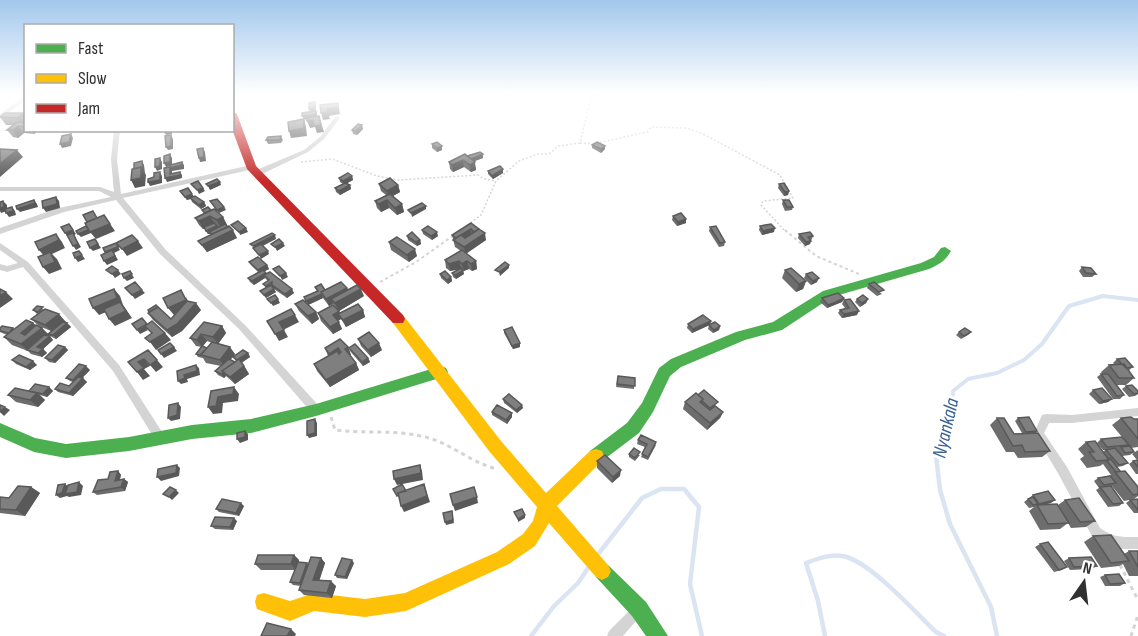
<svg xmlns="http://www.w3.org/2000/svg" width="1138" height="636" font-family="'Sofia Sans Condensed',sans-serif">
  <style>
    .lines { fill: none; stroke-linecap: round; stroke-linejoin: round }
    .stream-far1 { stroke: #dae4f3; stroke-width: 4 }
    .stream { stroke: #dae4f3; stroke-width: 4.5 }
    .path-far2 { stroke: #d4d4d4; stroke-width: 1.5; stroke-dasharray: 2 2; stroke-linecap: butt }
    .path-far1 { stroke: #d4d4d4; stroke-width: 2; stroke-dasharray: 3 3; stroke-linecap: butt }
    .path { stroke: #d4d4d4; stroke-width: 3; stroke-dasharray: 4 4; stroke-linecap: butt }
    .street { fill: #d4d4d4; fill-rule: evenodd }
    .fast { fill: #4caf50; fill-rule: evenodd }
    .slow { fill: #ffc107; fill-rule: evenodd }
    .jam { fill: #c62828; fill-rule: evenodd }
    .wall { fill: #6d6d6d; fill-rule: evenodd }
    .shaded-wall { fill: #595959 }
    .building { fill: #7f7f7f; stroke: #595959; stroke-width: 1.5 }
    .labels { text-anchor: middle; dominant-baseline: central; stroke-width: 6; stroke-linejoin: round; paint-order: stroke }
    .water-label { font-size: 20px; font-style: italic; fill: #3a6297; stroke: #fff }
  </style>
  <rect width="100%" height="100%" fill="#fff"/>
  <g class="lines">
    <path class="stream-far1" d="M952 409 953 391 968 379 997 373 1024 360 1042 344 1069 306 1103 296 1138 300"/>
    <path class="stream" d="M952 408 951 418 936 455 940 490 950 524 991 607 997 636
      M596 557 642 498 661 489H684L699 507 690 584 702 636
      M531 636 554 606 578 583 590 565
      M825 636 818 601 806 563C819 558 833 553 847 557 874 566 915 612 936 632L944 636"/>
    <path class="path-far2" d="M580 143 593 144 647 132 651 127 687 128 705 135 780 175 793 198 763 201 761 205 786 232
      M301 162 332 159 377 176 398 180 478 175 484 179 496 181
      M461 230 481 215 496 181 519 161 537 154H549L558 146 580 143 592 93"/>
    <path class="path-far1" d="M785 230 816 256 859 274
      M380 282 416 262 454 235"/>
    <path class="path" d="M331 417 335 430C366 434 399 429 429 438 453 445 472 463 497 469
      M1120 565 1138 600
      M1131 636 1138 615"/>
    <path class="street" d="M26 95V100L0 119V114Z
      M337 116 340 118 324 139 308 152 260 175H254V171L304 150 320 137 335 117Z
      M114 130H120L117 159 121 194 251 165H254V169L123 198 166 250 245 325 320 407 321 410 320 413 316 414 312 413 239 329 160 254 116 200 64 212 0 234V228L59 208 111 197 99 191H0V187H100L114 192 111 159Z
      M0 243 28 262 119 365 164 435 165 438 164 441 160 443 156 441 113 371 23 267 7 272 0 270V264L7 266 18 263 0 250Z
      M1138 408V416L1072 423H1049L1044 433 1067 467 1100 528C1114 538 1122 537 1138 537V549H1118L1102 543 1092 536 1059 475 1034 433 1042 415 1046 414 1072 415Z
      M639 603 643 605 645 609 643 613 623 636H607L609 631 635 605Z"/>
    <path class="fast" d="M945 247 951 251C945 261 940 264 929 269L832 297 782 330 745 340 681 367 670 376 653 412 639 433 602 461 596 463 590 461 588 456 590 451 627 423 642 403 659 368 671 359 736 332 773 322 823 291 921 263 934 257 941 248Z
      M441 366 446 368 448 372 446 376 316 416 251 433 192 439 129 451 66 458 34 452 0 437V423L35 438 66 444 129 437 192 425 251 419 316 404Z
      M602 562 608 565 646 602 668 636H646L632 616 596 577 593 571 596 565Z"/>
    <path class="slow" d="M398 314 403 315 501 441 546 493 590 451 596 449 602 451 604 456 602 461 557 506 608 565 611 571 608 577 602 580 596 577 549 523 535 546 509 564 406 611 365 617 314 611 290 621 257 609 255 602 257 595 264 593 290 601 314 593 365 599 405 593 497 552 523 534 533 521 537 507 489 451 393 323 391 319 393 315Z"/>
    <path class="jam" d="M232 111 237 114 256 166 403 315 405 319 403 323H393L247 169 232 129Z"/>
  </g>
  <path class="wall" d="M23 113 26 116V130H39L34 134 24 133 18 138 13 137 7 130 14 125H6L0 117Z
    M362 125 363 129 357 135 353 134 352 130Z
    M281 136 283 140 281 143 268 144 266 140Z
    M432 144 442 146V150L437 152 432 148Z
    M592 145 605 146V149L601 153 592 148Z
    M467 156 483 158 474 161 476 170 471 172 464 167 453 172 450 169 449 162Z
    M488 171 503 173 493 179 488 174Z
    M352 176 353 180 347 183 350 185 351 189 340 195 336 192 335 188 343 184 340 182 339 178Z
    M379 184 398 185 400 192 393 196 402 204 404 212 397 215 389 208 381 212 377 208 375 201 386 195 381 191Z
    M779 184 789 191 788 195 784 196 778 188Z
    M180 191 194 196 204 202 206 206 201 209 192 202 191 199 187 200Z
    M783 200 793 207 792 210 785 211 782 204Z
    M202 210H211L223 217 227 225H226L237 238 207 252 198 241 211 235 210 234H208L204 228 203 229 199 225 195 218 204 214Z
    M673 216 686 219V223L677 226 672 220Z
    M471 223 486 240 466 254 476 261 477 269 472 271 469 269 463 271 464 274 456 279 453 277 452 273 459 269 450 271 446 268 445 260 461 251 455 247 452 235Z
    M760 226 774 232 762 235 759 230Z
    M710 227 725 242 724 246 719 247 709 231Z
    M422 230 438 236 432 240 423 234Z
    M799 234 813 236 812 239 811 240 810 244 805 246 798 238Z
    M407 236 420 240 421 244 417 246 408 240Z
    M389 242 417 256 409 262 391 250Z
    M249 262 267 265 269 269 264 271 266 274 294 293 287 298 274 289 273 287H272L276 292 266 298 260 291 266 288 263 284 268 281 265 278 254 285 250 282 248 278 258 272 251 265Z
    M1082 267 1096 274 1092 277H1083L1079 271Z
    M785 270 806 281 803 289 796 292 782 278Z
    M440 274 451 277 452 281 448 284 441 278Z
    M806 274 817 282 811 285 804 278Z
    M869 284 882 294 877 296 867 288Z
    M315 287 325 290H348L364 296 339 311 333 304 329 306 323 298 308 305 316 312 319 319 312 324 299 311 295 304 307 303 304 297 317 291Z
    M186 297 188 301 201 310 182 331 172 337 153 320 148 313 171 319Z
    M822 298H844L842 302 827 308 820 302Z
    M857 299H868L866 303 860 307 855 302Z
    M844 300 857 315 842 318 838 313 840 310 845 308 842 304Z
    M44 309 66 322H65L67 323 71 327 56 339 52 337 48 334 51 331 39 326 31 319 37 314 33 310Z
    M363 310 365 317 346 327 341 319 338 321 342 329 333 334 321 321 318 313 339 311 340 313Z
    M711 321 710 325 720 326 719 330 713 333 708 329 709 325 692 333 687 328 688 324Z
    M33 323 36 326 42 328 49 335 48 336 53 340 43 349 47 353 42 357 31 354 28 351 12 345 4 337 7 335 0 332V328H13L14 329Z
    M222 326 226 333 218 344 235 354 230 360 235 362 236 361 233 357 248 353 250 357 242 362 249 374 235 384 226 376 224 378 218 375 215 371 221 366 206 363 203 358 198 357 196 354 202 347 196 346 190 338ZM207 341 212 343 207 348 203 346Z
    M504 330 520 347 513 349 504 333Z
    M959 332H971L968 335 961 339 956 335Z
    M358 339 382 350 371 357 361 346Z
    M65 347 68 350 55 363 49 362 45 358Z
    M348 347 351 355H350L356 363 359 370 330 387 317 371 314 364 328 356 325 348Z
    M349 348 368 358 370 362 363 366 350 351Z
    M1117 359 1133 367 1128 371 1134 378 1126 385H1116L1124 395 1120 399H1113L1097 377 1101 374H1102L1101 372 1109 365H1115L1113 363Z
    M12 360 37 365 30 370 16 364Z
    M90 370 82 378 87 382 73 396 58 392 55 389 69 386 73 382 70 381 66 378Z
    M618 376 635 378 634 389 616 387Z
    M1126 386 1138 391V394L1135 396 1129 397 1122 389Z
    M49 387 53 391 47 397 40 395 45 400 38 407 16 402 8 395Z
    M1093 390 1112 399 1108 402 1099 404 1089 394Z
    M696 393 716 406 723 412 720 418 707 430 683 409 685 402Z
    M503 399 523 408 517 413 504 403Z
    M492 412 512 413V417L507 424 492 415Z
    M997 418 1014 434 1022 433 1015 421 1018 418 1037 431 1036 433 1050 451 1042 457 1018 458 1014 452H1006L990 425Z
    M1121 418 1138 419V447L1131 448 1134 452 1130 455 1122 456 1128 463 1123 466 1117 467 1120 471 1138 487V496L1134 499 1124 501 1112 486H1111L1123 503 1119 506 1108 507 1096 490 1099 488 1094 481 1098 478 1111 475 1103 464 1100 466 1087 468 1080 459 1084 456 1078 449 1086 442 1103 452 1105 450H1103L1097 443 1101 439 1122 437 1112 425Z
    M638 440 656 445 648 460 641 457 645 447 637 444Z
    M1138 450V474H1136L1129 464 1133 461 1137 460 1132 454Z
    M629 454 640 455 635 461 629 457Z
    M597 461 620 476 612 483 597 468Z
    M118 471 121 475 120 480 124 479 128 482 125 491 97 495 93 492 108 479Z
    M31 487 40 493 25 516 0 513V497L9 498Z
    M1033 495 1051 503 1046 504 1058 505 1065 500 1095 521 1086 527 1071 528 1068 523 1060 529 1040 530 1029 511 1034 507 1029 508 1024 502Z
    M1138 499V513H1134L1126 503 1130 500Z
    M244 506 239 516 219 512 216 509Z
    M237 521 233 530 215 529 211 526Z
    M1093 536 1124 554 1129 551H1138V576H1129L1123 564 1119 566 1101 568 1084 542Z
    M1040 544 1067 567 1062 570 1054 572 1035 547Z
    M294 555 299 560V563L308 565 321 558 325 563 319 580 336 586 332 598 304 595 299 590 301 586 293 585 290 582 295 570H261L255 564Z
    M1069 558 1097 566 1092 569 1070 570 1064 561Z
    M354 563 347 579 337 578 335 575Z
    M1105 575 1125 583 1120 586H1105L1100 577Z"/>
  <path class="shaded-wall" d="M315 102 316 111 310 112 309 109Z
    M338 103 340 114 329 116 330 119 323 120 321 113Z
    M316 111 318 118 304 119 302 116Z
    M23 113 26 116V122L23 125 17 118Z
    M319 116 324 132 317 133 315 127 310 128 307 121Z
    M304 119 306 127 307 136 291 138 289 131Z
    M362 125 363 129 357 135 356 131Z
    M18 126 24 133 18 138 13 130Z
    M32 130H39L34 134Z
    M172 130V134L166 135 164 132Z
    M71 134 73 138 71 146 62 148 60 144Z
    M171 135 173 139V149L168 150 166 147Z
    M442 146V150L437 152V148Z
    M605 146V149L601 153V149Z
    M203 148 205 152 206 161 200 162 199 158Z
    M17 150 23 157 0 177V164Z
    M170 154 172 158V166L166 167 164 163Z
    M483 154V158L470 163V159Z
    M160 158 162 162V169L157 171 155 167Z
    M463 160 464 167 453 172 452 165Z
    M142 161 144 165 145 173 146 175 145 186 135 188 131 180Z
    M182 162 184 165V169L172 171V177L180 172 182 175V178L167 182 165 178 170 174V167Z
    M475 162 476 170 471 172 470 165Z
    M503 169V173L493 179 492 176Z
    M160 172 162 176V183L150 186 148 182Z
    M352 176 353 180 344 185 343 181Z
    M220 182 221 185 210 190 208 186Z
    M350 185 351 189 340 195 339 191Z
    M398 185 400 192 389 198 387 191Z
    M203 188 205 191 199 194 197 190Z
    M789 191 788 195 784 196 785 192Z
    M192 194 194 197 187 200 185 197Z
    M56 197 59 201 60 208 46 212 43 208Z
    M34 200 37 204 38 207 20 212 17 209Z
    M387 200 389 208 381 212 379 204Z
    M3 201 7 205V211L1 213 0 211V208Z
    M204 202 206 206 201 209 199 205Z
    M402 204 404 212 397 215 395 208Z
    M426 206V209L412 217 411 213Z
    M12 207 15 211 16 215 9 217 6 213Z
    M224 207 226 210 219 213 217 210Z
    M104 215 115 231 96 239 90 232Z
    M210 216 214 223 203 229 199 221Z
    M223 217 227 225 221 228 217 220Z
    M686 219V223L677 226 678 222Z
    M69 224 76 234 74 235 81 247 76 250 65 233Z
    M217 226 219 230 208 234 206 231Z
    M246 228 248 232 240 235 239 232Z
    M775 228 774 232 762 235 763 231Z
    M471 229V233L457 242V238Z
    M88 230 91 233 81 237 78 234Z
    M233 230 237 238 207 252 202 245Z
    M437 232 438 236 432 240 431 236Z
    M485 233 486 240 465 254 464 247Z
    M56 234 62 242 65 248 52 254 57 259 62 269 49 274 43 267 46 258 39 250Z
    M275 235 276 239 255 250 253 246Z
    M95 239 101 248 93 251 90 248Z
    M420 240 421 244 417 246 416 242Z
    M138 241 143 248 127 256 122 249Z
    M811 241 810 244 805 246 806 242Z
    M116 243 120 250 114 253 118 260 107 265 104 261 108 255 105 252Z
    M283 243 285 246 277 251 275 247Z
    M415 249 417 256 409 262 407 255Z
    M79 251 85 259 78 262 75 258Z
    M268 251 269 254 261 259 259 255Z
    M459 261 461 269 450 271 449 264Z
    M467 261 469 269 464 271 462 264Z
    M476 261 477 269 472 271 471 264Z
    M267 265 269 269 260 274 258 270Z
    M509 265V268L500 276 499 272Z
    M118 270 121 274 115 278 112 274Z
    M130 271 134 278 127 281 124 278Z
    M463 271 464 274 456 279 455 275Z
    M266 273 264 275 265 278 254 285 252 281Z
    M286 273 288 277 282 280 280 276Z
    M451 277 452 281 448 284 447 280Z
    M819 278 817 282 811 285 813 281Z
    M806 281 803 289 796 292 799 284Z
    M347 288 350 295 361 289 364 296 339 311 335 303 331 299 333 304 329 306 326 299Z
    M114 289 120 296 123 305 132 318 115 326 109 319 123 305 99 315 93 308Z
    M274 289 276 292 266 298 264 295Z
    M292 289 294 293 287 298 285 294Z
    M142 290 145 293 135 299 132 295Z
    M181 290 191 308 174 315 168 308Z
    M6 292 13 299 0 308V296Z
    M321 294 323 298 308 305 306 301Z
    M844 298 842 302 827 308 828 305Z
    M278 299 280 303 273 306 271 303Z
    M868 299 866 303 860 307 862 303Z
    M196 303 201 310 182 331 172 337 167 330Z
    M363 310 365 317 346 327 343 320Z
    M339 311 342 318 338 314 341 319 336 322 333 315Z
    M859 311 857 315 842 318 844 314Z
    M316 312 319 319 312 324 308 316Z
    M59 314 66 322 52 332 45 325Z
    M295 315 299 322 283 330 279 322Z
    M711 321 710 325 692 333 693 329Z
    M339 322 342 329 333 334 330 327Z
    M33 323 40 329 42 328 49 335 30 351 27 350 21 344V333Z
    M67 323 71 327 56 339 53 335Z
    M145 326 148 330 140 334 137 330Z
    M222 326 226 333 218 344 213 337Z
    M720 326 719 330 713 333 714 330Z
    M284 330 288 337 279 341 275 334Z
    M165 333 171 340 156 350 150 342Z
    M201 334 207 341 202 347 197 340Z
    M50 336 53 340 43 349 47 353 42 357 38 353 37 347Z
    M379 343 382 350 371 357 368 350Z
    M520 343V347L513 349 512 346Z
    M65 347 68 350 55 363 52 360Z
    M174 347 177 351 164 358 161 354Z
    M230 347 235 354 225 367 220 360Z
    M348 347 351 355 348 356 345 349Z
    M338 348 341 355 333 361 329 354Z
    M248 353 250 357 240 364 238 360Z
    M368 358 370 362 363 366 362 362Z
    M144 359 150 366 144 369 150 376 143 380 137 372 138 362Z
    M157 360 163 367 156 372 150 365Z
    M33 361 37 365 30 370 26 367Z
    M356 363 359 370 330 387 326 380Z
    M196 365 199 368 200 375 187 379 188 382 181 384 178 381Z
    M86 366 90 370 77 383 73 380Z
    M244 366 249 374 235 384 230 377Z
    M223 372 226 376 224 378 221 374Z
    M83 378 87 382 73 396 69 393Z
    M49 387 53 391 47 397 43 394Z
    M234 387 239 394 238 401 223 403 222 413 213 414 208 407 218 397Z
    M37 393 45 400 38 407 30 400Z
    M1112 399 1108 402 1099 404 1103 401Z
    M178 403 181 407 180 419 171 421 168 418Z
    M522 405 523 408 517 413 516 410Z
    M5 407 10 410 4 416 0 412Z
    M723 412 720 418 707 430 710 423Z
    M512 413V417L507 424 506 420Z
    M315 419 317 423V436L309 438 307 435Z
    M245 431 248 434V440L240 443 237 439Z
    M177 465 180 468 179 476 161 481 157 477Z
    M420 465 422 471 423 480 397 485 394 479Z
    M621 470 620 476 612 483 613 477Z
    M118 471 121 475 118 484 115 481Z
    M124 479 128 482 125 491 121 487Z
    M79 482 83 486 81 495 69 497 67 496 60 498 56 495 65 484 69 487Z
    M424 484 430 502 404 512 401 506Z
    M31 487 40 493 25 516 16 510Z
    M176 490 179 493 172 500 169 497Z
    M477 497 478 503 455 511 453 505Z
    M1055 500 1051 503 1038 506 1039 504Z
    M241 503 244 506 239 516 236 513Z
    M452 511 454 523 446 525 445 522Z
    M525 515V518L518 522V519Z
    M234 518 237 521 233 530 230 527Z
    M294 555 299 560 296 570 291 564Z
    M321 558 325 563 318 585 313 580Z
    M352 560 354 563 347 579 345 577Z
    M307 563 309 566 302 586 300 583Z
    M331 581 336 586 332 598 327 593Z
    M291 629 296 634 295 636H287Z"/>
  <path class="building" d="M315 102V108L309 109V103Z
    M338 103V107L327 109V112L321 113 320 105Z
    M316 111V114L302 116V113Z
    M5 113H23L17 118 0 117Z
    M319 116 321 125 314 126 313 120 307 121 306 118Z
    M304 119V128L289 131 288 122Z
    M17 122 26 123V127L18 126 13 130H7Z
    M358 124 362 125 356 131 352 130Z
    M71 134 69 142 60 144 62 136Z
    M171 135V146L166 147 165 136Z
    M281 136 280 140H266L268 137Z
    M437 142 442 146 437 148 432 144Z
    M597 142 605 146 601 149 592 145Z
    M203 148 204 157 199 158 197 149Z
    M0 149 17 150 0 164Z
    M480 152 483 154 471 159 467 156Z
    M170 154V162L164 163V156Z
    M465 154 475 162 470 165 463 160 452 165 449 162Z
    M160 158V166L155 167V159Z
    M142 161 143 169 141 167 134 169V163Z
    M182 162V165L170 168V165Z
    M500 166 503 169 492 176 488 171Z
    M141 167V178L131 180 132 169Z
    M170 167V174L180 172V175L165 178 164 168Z
    M160 172V180L148 182V179L154 177V173Z
    M348 173 352 176 343 181 339 178Z
    M390 178 398 185 387 191 379 184Z
    M217 179 220 182 208 186 206 184Z
    M198 181 203 188 197 190 191 184Z
    M345 183 350 185 339 191 335 188Z
    M784 183 789 191 785 192 779 184Z
    M188 188 192 194 185 197 180 191Z
    M390 194 402 204 395 208 387 200 379 204 375 201Z
    M195 196 204 202 199 205 190 198Z
    M56 197 57 204 43 208 42 201Z
    M217 199 224 207 217 210 210 201Z
    M34 200 35 203 17 209 16 206Z
    M783 200H789L793 207H787Z
    M3 201 4 207 0 208V202Z
    M422 203 426 206 411 213 408 210Z
    M12 207 13 211 6 213 5 209Z
    M208 207 211 210 205 213 202 210Z
    M214 209 223 217 217 220 210 216 199 221 195 218Z
    M93 211 97 218 87 222 83 215Z
    M681 213 686 219 678 222 673 216Z
    M104 215 110 224 90 232 85 223Z
    M238 221 246 228 239 232 231 225Z
    M214 223 217 226 206 231 204 227Z
    M471 223 479 229 474 232 471 229 456 238 452 235Z
    M69 224 73 230 65 233 61 227Z
    M225 224 228 227 212 234 209 232Z
    M771 224 775 228 763 231 760 226Z
    M86 226 88 230 78 234 76 231Z
    M229 226 233 230 202 245 198 241Z
    M428 226 437 232 431 236 422 230Z
    M716 226 725 242 720 243 710 227Z
    M479 229 485 233 464 247 453 240 461 235 465 238Z
    M412 232 420 240 416 242 407 236Z
    M810 232 813 236 808 237 811 241 806 242 799 234Z
    M73 233 78 244 73 246 67 235Z
    M272 233 275 235 253 246 250 244Z
    M56 234 59 240 39 250 35 242Z
    M132 235 138 241 122 249 116 243Z
    M397 237 415 249 407 255 389 242Z
    M95 239 98 244 90 248 87 242Z
    M279 239 283 243 275 247 271 244Z
    M116 243 118 247 105 252 103 248Z
    M261 244 268 251 259 255 253 248Z
    M112 250 115 256 104 261 101 255Z
    M462 250 476 261 471 264 467 261 462 264 459 261 449 264 445 260Z
    M79 251 82 255 75 258 73 253Z
    M50 252 55 262 43 267 38 257Z
    M258 257 267 265 258 270 249 262Z
    M505 262 509 265 499 272 495 270Z
    M112 266 118 270 112 274 106 270Z
    M279 266 286 273 280 276 273 269Z
    M1082 267 1091 268 1096 274 1086 273Z
    M461 268 463 271 455 275 452 273Z
    M791 268 806 281 799 284 785 270Z
    M263 270 266 273 252 281 248 278Z
    M130 271 132 274 124 278 122 274Z
    M445 271 451 277 447 280 440 274Z
    M270 272 292 289 285 294 272 285V282L266 286 263 284 269 280 264 275Z
    M812 272 819 278 813 281 806 274Z
    M135 282 142 290 132 295 125 288Z
    M341 282 347 288 326 299 321 292Z
    M874 282 884 290 879 292 869 284Z
    M321 284 325 290 321 292 322 294 306 301 304 297 318 291 315 287Z
    M271 285 274 289 264 295 260 291Z
    M357 285 361 289 335 303 331 299Z
    M0 289 6 292 0 296Z
    M114 289 117 298 93 308 89 299Z
    M181 290 186 300 168 308 163 298Z
    M838 293 844 298 836 302 828 305 822 298Z
    M275 295 278 299 271 303 267 299Z
    M863 295 868 299 862 303 857 299Z
    M850 299 859 311 844 314 840 310 849 308 844 300Z
    M303 300 316 312 308 316 295 304Z
    M187 301 196 303 177 324 167 330 148 313 158 307 171 319Z
    M120 302 126 311 109 319 104 309Z
    M358 304 363 310 343 320 338 314Z
    M156 305 160 309 158 307 149 312 148 310Z
    M333 305 339 311 333 315 339 322 330 327 318 313Z
    M37 306 43 307 38 312 33 310Z
    M45 309 59 314 45 325 31 319Z
    M291 309 295 315 279 322 284 330 275 334 267 321Z
    M703 315 711 321 693 329 688 324Z
    M142 318 147 324 137 330 132 324Z
    M26 320 33 323 21 333 25 335 36 325 42 328 21 344 4 337Z
    M152 321 165 333 150 342 145 338 152 333 145 326Z
    M63 322 67 323 53 335 48 334Z
    M204 322 222 326 213 337 201 334 197 340 190 338Z
    M715 322 720 326 714 330 709 325Z
    M2 326 13 328 9 333 0 331V328Z
    M512 327 520 343 512 346 504 330Z
    M965 328 971 332 964 336 959 332Z
    M369 332 379 343 368 350 358 339Z
    M44 335 50 336 37 347 43 349 38 353 27 350Z
    M340 339 348 347 345 349 356 363 326 380 314 364 337 351 339 354 341 352 338 348 329 354 325 348Z
    M212 342 230 347 220 360 201 355Z
    M170 343 174 347 161 354 158 350Z
    M355 344 368 358 362 362 349 348Z
    M58 345 65 347 52 360 45 358Z
    M202 346 207 348 200 355 196 354Z
    M148 350 157 360 150 365 144 359 138 362 144 368 137 372 128 362Z
    M243 350 248 353 237 360 233 357Z
    M19 355 33 361 26 367 12 360Z
    M1125 358 1133 367 1126 368 1117 359Z
    M229 359 235 362 222 371 224 372 221 374 215 371Z
    M239 359 244 366 230 377 222 371Z
    M79 364 86 366 73 380 66 378Z
    M1124 364 1134 378H1119L1109 365Z
    M196 365 197 371 184 375 185 378 178 381 177 371Z
    M1101 374H1108L1124 395 1117 396Z
    M618 376 635 378V386L617 384Z
    M78 377 83 378 69 393 55 389 60 383 69 386Z
    M35 384 49 387 43 394 29 391Z
    M1132 385 1138 391V393L1134 394 1126 386Z
    M234 387 233 394 218 397 216 406 208 407 211 391Z
    M15 388 37 393 30 400 8 395Z
    M1102 388 1112 399 1103 401 1093 390Z
    M704 390 718 402 710 408 702 401 703 399 698 395Z
    M696 393 703 399 700 402 710 410 715 406 723 412 710 423 685 402Z
    M509 394 522 405 516 410 503 399Z
    M178 403 177 415 168 418 169 405Z
    M0 405 5 407 0 412Z
    M497 405 512 413 506 420 492 412Z
    M1029 417 1037 431 1026 432 1018 418Z
    M1131 417 1134 419H1138V439L1121 418Z
    M997 418H1004L1014 434 1038 433 1050 451 1025 452 1022 445 1013 446Z
    M315 419V433L307 435V421Z
    M245 431V437L237 439V433Z
    M641 435 656 442 648 457 642 454 647 444 638 440Z
    M1122 437 1129 445 1107 447 1101 439Z
    M1095 441 1109 460 1096 461 1089 452H1094L1086 442Z
    M1130 446 1134 452 1125 453 1121 447Z
    M634 448 640 452 635 458 629 454Z
    M1115 448 1128 463 1119 465 1106 450Z
    M605 455 621 470 613 477 597 461Z
    M1110 458 1120 471 1116 472 1107 461 1109 460 1108 459Z
    M1138 460V467L1133 461Z
    M177 465 176 473 157 477 158 469Z
    M420 465 421 473 394 479 393 471Z
    M118 471 115 481 124 479 121 487 93 492 98 480 108 479 110 472Z
    M1125 471 1138 487V494L1133 495 1115 472Z
    M1110 476 1116 483 1104 485 1098 478Z
    M79 482 77 492 65 494 68 485Z
    M65 484 62 493 56 495 58 485Z
    M402 484 406 491 398 493V495L397 496 393 489Z
    M424 484 427 496 401 506 398 493Z
    M18 486 31 487 16 510 0 509V497L9 498Z
    M1111 486 1123 503 1113 504 1100 487Z
    M170 487 176 490 169 497 163 494Z
    M474 487 477 497 453 505 450 494Z
    M1048 491 1055 500 1039 504 1033 495Z
    M1033 497 1038 504 1033 505 1028 499Z
    M1079 498 1095 521 1080 522 1065 500Z
    M222 499 241 503 236 513 216 509Z
    M1138 499V510L1130 500Z
    M1057 504 1069 523 1048 524 1037 505Z
    M522 509 525 515 518 519 514 512Z
    M452 511 453 520 445 522 443 513Z
    M215 517 234 518 230 527 211 526Z
    M1111 535 1129 561 1111 563 1093 536Z
    M1048 542 1067 567 1059 570 1040 544Z
    M1129 551H1138V567Z
    M258 555H294L291 564H255Z
    M311 557 321 558 313 580 331 581 327 593 299 590Z
    M1091 557 1097 566 1074 567 1069 558Z
    M342 558 352 560 345 577 335 575Z
    M298 562 307 563 300 583 290 582Z
    M1119 574 1125 583 1110 584 1105 575Z
    M267 623 291 629 287 636H261Z"/>
  <linearGradient id="sky" x2="0" y2="1"><stop stop-color="#a2c7ec"/><stop offset="0.51" stop-color="#fff"/><stop offset="1" stop-color="#fff" stop-opacity="0"/></linearGradient>
  <rect width="1138" height="182" fill="url(#sky)"/>
  <g class="labels">
    <g class="water-label">
      <text transform="translate(946 428) rotate(-77)">Nyankala</text>
    </g>
  </g>
  <rect x="24" y="24" width="210" height="108" fill="#ffffff" stroke="#acacac" stroke-width="1.5"/>
  <rect x="36" y="44" width="30" height="9" fill="#4caf50" stroke="#acacac" stroke-width="1.5"/>
  <text x="78" y="54" font-size="18" fill="#303030">Fast</text>
  <rect x="36" y="74" width="30" height="9" fill="#ffc107" stroke="#acacac" stroke-width="1.5"/>
  <text x="78" y="84" font-size="18" fill="#303030">Slow</text>
  <rect x="36" y="104" width="30" height="9" fill="#c62828" stroke="#acacac" stroke-width="1.5"/>
  <text x="78" y="114" font-size="18" fill="#303030">Jam</text>
  <g transform="translate(1084 582) rotate(14)" stroke="#ffffff" stroke-width="4.5" paint-order="stroke">
  <path d="M0-4.5L10 22L0 15L-10 22Z" fill="#303030"/>
  <text y="-9" font-size="16" font-weight="bold" text-anchor="middle" fill="#303030">N</text>
  </g>
</svg>
